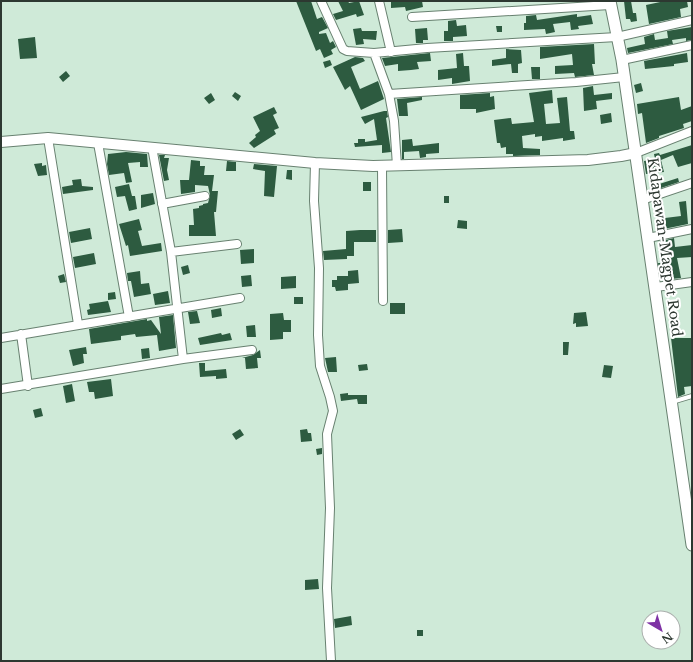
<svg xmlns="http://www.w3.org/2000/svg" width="693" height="662" font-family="'Libre Baskerville',serif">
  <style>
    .building { fill: #2d5b40 }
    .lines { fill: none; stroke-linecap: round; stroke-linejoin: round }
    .service-casing { stroke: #688170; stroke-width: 6 }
    .minor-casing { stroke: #688170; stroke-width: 10 }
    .tertiary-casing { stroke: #688170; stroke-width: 12 }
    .secondary-casing { stroke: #688170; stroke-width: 13 }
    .service { stroke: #fff; stroke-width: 4 }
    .minor { stroke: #fff; stroke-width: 8 }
    .tertiary { stroke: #fff; stroke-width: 10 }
    .secondary { stroke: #fff; stroke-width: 11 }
    .labels { text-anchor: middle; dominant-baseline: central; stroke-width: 4; stroke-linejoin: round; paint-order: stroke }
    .street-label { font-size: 14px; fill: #2d3831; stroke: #fff }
  </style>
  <rect width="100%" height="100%" fill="#cfead8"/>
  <path class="building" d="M296 1H311L317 19 322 17 328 28 319 32V34L326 33 330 43 333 41 336 47 331 50 333 54 324 58 320 49 316 51Z
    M338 1H348L349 3 359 1 364 15 357 17 356 14 336 20 333 14 343 11Z
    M391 1H422L423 7 406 11 405 7 391 8Z
    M624 1H631L633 13H636L637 21 631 22 630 19H626Z
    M665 1H687L688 7 680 9 681 17 649 24 646 5Z
    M577 14V17L591 15 593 24 578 26 579 29 571 30 570 22 553 24 555 32 546 34 545 29 524 30V23H526V16L536 15 537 20Z
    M456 20 457 26 466 25 467 36 453 37V41H444V31H448V21Z
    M496 26H502V32H497Z
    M692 27V40L686 41V38L672 40 673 44 628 53 627 48 645 44 644 37 654 34 655 40 668 38 667 31Z
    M361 28 362 31H377L376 40 363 39 364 44 356 45 353 29Z
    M427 28 428 40H423V43H416L415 29Z
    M35 37 37 58 20 59 18 39Z
    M594 44 595 64H592L594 75 575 77 574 73 555 74V66L573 65 572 54 540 59V47Z
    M506 49 521 50 522 63 518 64V73H512L511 64 492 66V60L506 58Z
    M430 53 431 61 417 62 419 69 411 70 398 71V64L385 66 382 58Z
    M463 53 464 66H469L470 81 452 84V78L438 80V70L457 68 456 54Z
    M687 53 688 62 674 64V66L645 69 644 61Z
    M355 57 363 58 365 61 351 67 360 89 378 81 384 99 361 110 350 86 345 90 333 67Z
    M330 60 332 65 325 68 323 62Z
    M531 67H540V79H532Z
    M66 71 70 76 63 82 59 77Z
    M641 83 643 91 636 93 634 85Z
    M593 86 594 95 612 93V99L596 101 597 109 584 111 583 88Z
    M552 90 553 103 544 104 546 124 560 123 557 98 567 97 570 131H574L575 139 563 141V138L542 141V136L535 137V134L522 136 523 148 540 149V155L513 156V154H506V147L501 148 500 143H497L494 120 511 118 512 124 534 122 529 93Z
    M235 92 241 96 238 101 232 96Z
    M211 93 215 100 209 104 204 98Z
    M490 93V97L494 96 495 109 476 113V109H460V95Z
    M422 97V100L407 103 408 116H399L397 99Z
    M679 97 681 110 692 106V121L683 124 684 128 659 136V138L646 143 642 113 638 114 637 104Z
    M274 107 277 113 273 115 279 128 274 130 276 134 254 148 249 143 256 137 255 135 260 131 253 117Z
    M384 111H387L388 117 386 118 391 152 382 153V145L355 147 354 143H358V139H365V142L377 140 374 119 365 124 361 117Z
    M611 113 612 122 601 124 600 115Z
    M412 139 413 146 439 143V153L426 154V157L420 158 419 151 404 152V159H402V140Z
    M692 145V163L678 167 673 155 661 160 664 172 646 174 644 161 655 159 654 154 659 153 660 155Z
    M126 152 147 154 148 167H140V162L128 163 132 182 126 183 124 173 109 175 107 164 108 154Z
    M159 155H165L164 158H169L167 170 169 180 164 181Z
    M191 160 200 161V166H205L204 175H214L212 191H218L216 212H214L216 236H189V225H194L193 209 199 208V206L203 205V204L208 203 210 195 208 186 195 185V192L181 194 180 180H189Z
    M227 161 236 162V171H226Z
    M42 163V166L46 165 47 175 38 176 34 164Z
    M254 164 277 166 274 197 264 196 265 171 253 169Z
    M287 170H292V180L286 179Z
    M678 178 679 182 655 190 653 186Z
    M81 179 82 186 93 187V190L63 194 62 187 73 185 72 180Z
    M363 182H371V191H363Z
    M129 184 132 196H135L137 209 129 211 125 196 117 197 115 187Z
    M153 193 155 204 141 208V195Z
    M444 196H449V203H444Z
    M686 201 688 224 659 230 657 219 681 216 679 202Z
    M139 219 142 230 138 231 142 246 161 243 162 251 130 256 128 245 126 246 119 224Z
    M458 220 467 221V229L457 228Z
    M90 228 92 239 71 243 69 232Z
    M402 229 403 242 388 243V230Z
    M360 230H376V242H354V256H347V259L324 260 323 251 346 249V231Z
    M674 238 675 247 692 245V257L677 258 681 278 671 279 670 268 659 269 658 263H661L658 242Z
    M254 249V263L241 264 240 250Z
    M94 253 96 264 75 268 73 257Z
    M188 265 190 273 183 275 181 267Z
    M358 270 359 283 348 284V290L336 291 335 287H332V280H337V276H348V271Z
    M140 271 141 284 149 283 151 294 134 297 131 281H128L127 273Z
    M64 274 66 282 60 283 58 276Z
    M251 275 252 286 242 287 241 276Z
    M296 276V288L281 289V277Z
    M168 291 170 303 155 305 153 294Z
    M115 292 116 299 108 300V293Z
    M294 297H303V304H294Z
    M108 301 111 312 88 315 87 310 90 309 89 304Z
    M390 303H405V314H390Z
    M221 308 222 316 212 318 211 310Z
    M197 311 200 323 190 324 188 312Z
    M586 312 588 326 576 327V323L573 324 574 313Z
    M283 313 284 320H291V332H283V339L270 340V314Z
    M173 315 176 348 159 351 157 335 136 337 135 334 121 336V340L91 344 89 329 147 319V321L151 320 161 334 159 317Z
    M255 325 256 337H247L246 326Z
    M221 333 222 335 230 333 232 340 200 345 198 338Z
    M671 338H692V386L684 387 685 394 678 397Z
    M563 342H569L568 355H563Z
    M86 347 87 354H83L84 363 73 366 69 350Z
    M149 348 150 358 142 359 141 349Z
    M260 350 261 358H257L258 368 246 369 245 358H242L253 355Z
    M336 357 337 372H328L325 358Z
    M199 363H205V371L226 369 227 378 216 379V376L200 377Z
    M367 364 368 370 359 371 358 365Z
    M604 365 613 366 611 378 602 377Z
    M111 379 113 396 95 399 94 392H89L87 382Z
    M72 384 75 401 66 403 63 386Z
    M348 393V395H367V404H358L357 399 341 401 340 394Z
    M41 408 43 416 35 418 33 410Z
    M240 429 244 435 236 440 232 434Z
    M307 429 308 433H311L312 441 301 442 300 430Z
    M322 448V454L317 455 316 449Z
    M318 579 319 589 305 590V580Z
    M351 616 352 625 335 628 334 619Z
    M417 630H423V636H417Z"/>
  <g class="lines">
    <g class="service-casing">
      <path id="service" d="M672 402 692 396"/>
    </g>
    <g class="minor-casing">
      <path id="minor" d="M321 1 343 49 347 51 374 53 427 48 617 37 692 20
        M379 1 391 52
        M412 17 610 5
        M374 53 389 94 394 121 397 166
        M622 60 692 45
        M389 94 576 82 624 77
        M48 138 78 324
        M98 143 129 317
        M152 147 171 252 183 359
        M636 153 692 131
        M315 163 314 201 319 268 318 335 320 366 330 397 333 411 327 434 330 508 327 588 331 661
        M382 166 383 301
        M642 200 692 183
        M162 204 205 196
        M648 238 692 229
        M171 252 237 244
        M656 287 692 282
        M21 334 28 386
        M1 338 240 298
        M1 389 183 359 252 350"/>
    </g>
    <g class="tertiary-casing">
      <path id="tertiary" d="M1 142 48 138 315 163 373 166 588 160 621 156 636 153"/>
    </g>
    <g class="secondary-casing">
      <path id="secondary" d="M610 1 622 60 692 545"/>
    </g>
    <use href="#service" class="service"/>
    <use href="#minor" class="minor"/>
    <use href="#tertiary" class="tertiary"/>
    <use href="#secondary" class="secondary"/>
  </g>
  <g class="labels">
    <g class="street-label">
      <text transform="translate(665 247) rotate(82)">Kidapawan-Magpet Road</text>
    </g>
  </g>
  <rect width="693" height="662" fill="none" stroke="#2d3831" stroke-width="4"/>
  <g transform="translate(661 630) rotate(142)"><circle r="19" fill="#ffffff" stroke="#abafad"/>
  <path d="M0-3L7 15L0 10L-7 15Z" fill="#7f33a5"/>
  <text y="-6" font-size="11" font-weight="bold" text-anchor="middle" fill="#2d3831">N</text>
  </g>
</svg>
